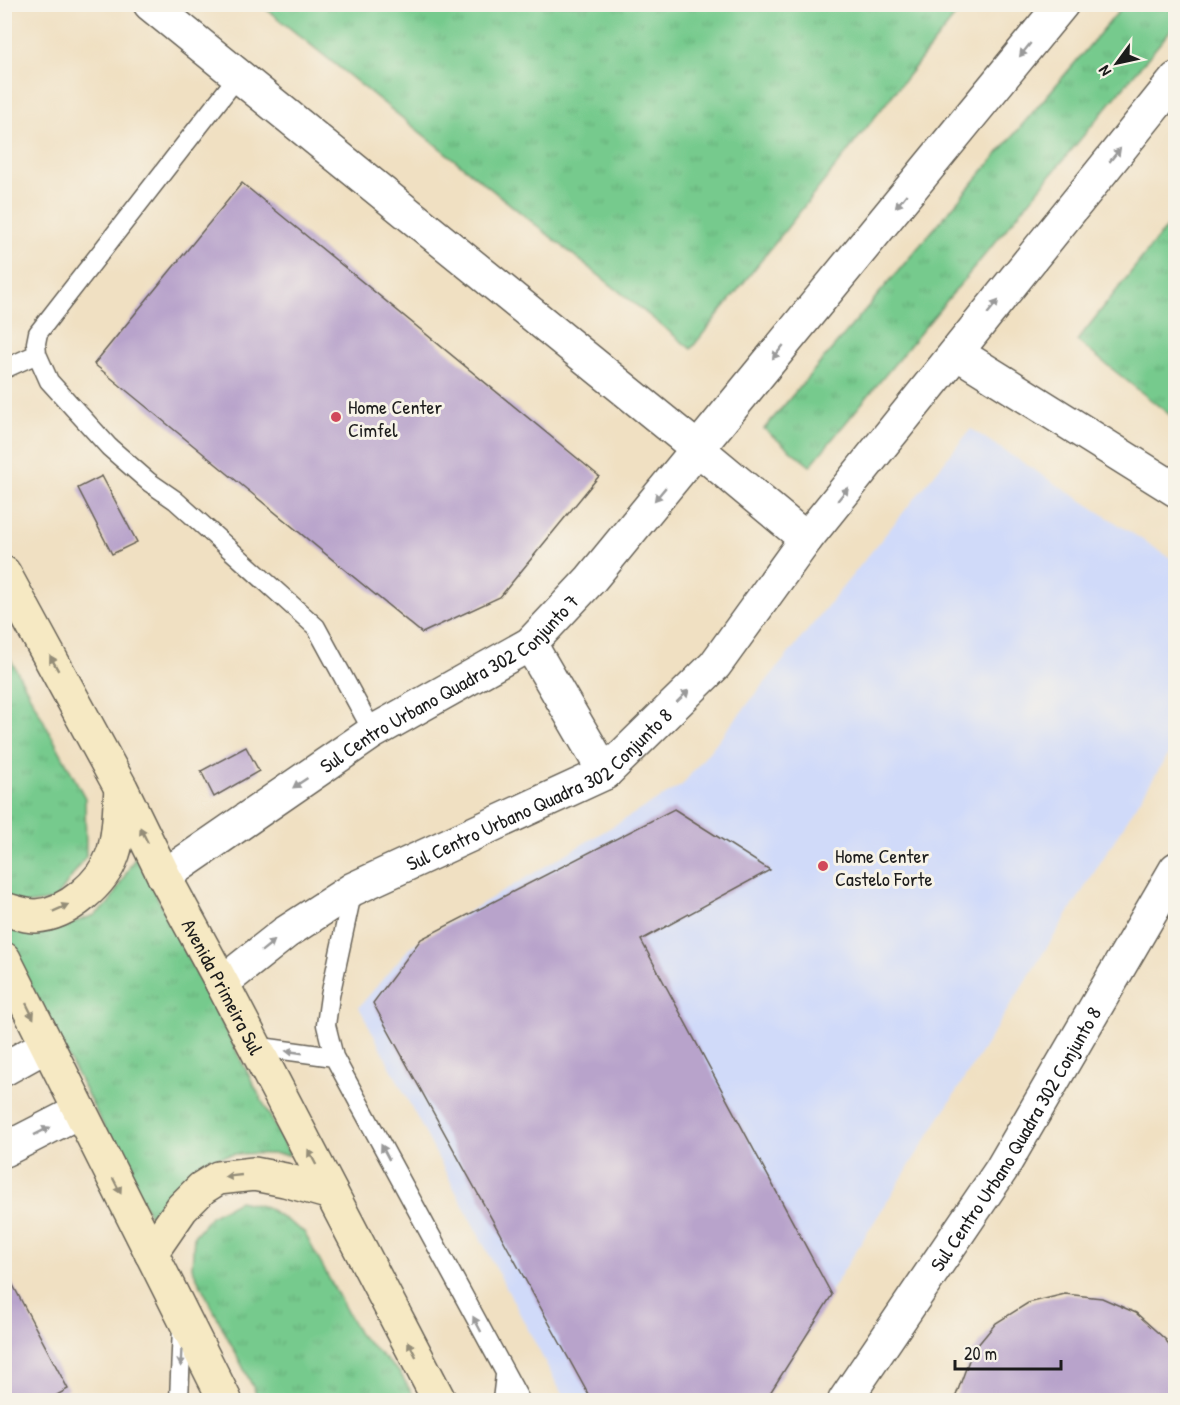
<svg xmlns="http://www.w3.org/2000/svg" width="1180" height="1405" font-family="'Patrick Hand',sans-serif">
  <style>
    .built { fill: #d0daf9 }
    .grass { fill: url(#grass-tufts); stroke: #497354; stroke-width: 1.5 }
    .building { fill: #b8a3cb }
    .lines { fill: none; stroke-linecap: round; stroke-linejoin: round }
    .service-casing { stroke: #666156; stroke-width: 21 }
    .minor-casing { stroke: #666156; stroke-width: 36 }
    .secondary-casing { stroke: #666156; stroke-width: 36 }
    .service { stroke: #fff; stroke-width: 18 }
    .minor { stroke: #fff; stroke-width: 33 }
    .secondary { stroke: #f6e9c3; stroke-width: 33 }
    .oneway { fill: #999 }
    .oneway2 { fill: #948d78 }
    .poi-dot { fill: #d1495b; stroke: #f7f3e8; stroke-width: 2 }
    .labels { text-anchor: middle; dominant-baseline: central; stroke-width: 6; stroke-linejoin: round; paint-order: stroke }
    .poi-label { font-size: 20px; fill: #1c1c1c; stroke: #f7f3e8; text-anchor: start }
    .street-label { font-size: 20px; fill: #1c1c1c; stroke: #f7f3e8 }
  </style>
  <defs>
    <pattern id="grass-tufts" width="24" height="20" patternUnits="userSpaceOnUse" patternTransform="scale(1.5)"><rect width="24" height="20" fill="#76ca8d"/><path d="M3 7l-1-3M5 7V3M7 7l1-3M15 17l-1-3M17 17v-4M19 17l1-3" fill="none" stroke="#66ad79"/></pattern>
  </defs>
  <rect width="100%" height="100%" fill="#f7f3e8"/>
  <filter id="ink" filterUnits="userSpaceOnUse"><feTurbulence type="fractalNoise" baseFrequency=".0167" numOctaves="2"/><feDisplacementMap in="SourceGraphic" scale="12" xChannelSelector="R" yChannelSelector="G"/><feConvolveMatrix kernelMatrix="1 2 1 2 8 2 1 2 1" color-interpolation-filters="sRGB"/></filter>
  <filter id="wash" filterUnits="userSpaceOnUse"><feTurbulence type="fractalNoise" baseFrequency=".008" numOctaves="4" result="noise"/><feDisplacementMap in="SourceGraphic" scale="24" xChannelSelector="R" yChannelSelector="G"/><feGaussianBlur stdDeviation="1.35" result="paint"/><feColorMatrix in="noise" values="0 0 0 0 0 0 0 0 0 0 0 0 0 0 0 0 0 1.4 0 .05"/><feComposite in="paint" operator="in"/></filter>
  <g filter="url(#wash)">
    <rect width="100%" height="100%" fill="#f0e0c2"/>
    <path class="built" d="M971 429 1175 561V744L830 1292 759 1400H565L359 1007 411 946 682 785Z"/>
    <path class="grass" d="M261 5H964L691 349Z
      M1124 5H1175V25L810 466 764 429Z
      M1175 216V419L1077 341Z
      M4 647 85 798 86 857 55 900 12 906 4 896Z
      M136 856 290 1155C256 1153 215 1148 189 1174 180 1182 175 1195 168 1204 163 1211 158 1216 153 1222L5 935 4 925 47 932 95 915 109 903Z
      M239 1201 266 1207 304 1232 359 1334 400 1373 416 1400H257L255 1391 192 1268 194 1236 212 1215Z"/>
    <g id="blocks">
      <path class="building" d="M242 183 599 476 500 597 422 633 94 364Z
        M102 476 137 542 112 554 78 488Z
        M246 747 259 771 214 797 201 771Z
        M674 809 770 870 641 940 832 1295 765 1401H592L373 1003 421 939Z
        M4 1268 68 1389 46 1401H4Z
        M1065 1294 1102 1298 1136 1313 1166 1340 1176 1359V1401H954L972 1352 996 1323 1028 1303Z"/>
    </g>
  </g>
  <g filter="url(#ink)">
    <use href="#blocks" fill-opacity="0" stroke="#666156" stroke-width="1.5"/>
    <g class="lines">
      <g class="service-casing">
        <path id="service" d="M238 76 38 333 36 343 37 354 49 381 109 447 149 482 175 500 316 627 373 732
          M4 369 37 354
          M353 889 330 996 326 1025 334 1057 520 1400
          M254 1046 334 1057
          M179 1400 182 1326
          M502 1400 505 1375"/>
      </g>
      <g class="minor-casing">
        <g id="minor">
          <path d="M150 4 698 449 806 539"/>
          <path d="M957 353 1176 490"/>
          <path d="M530 644 605 773"/>
          <path id="s1" d="M164 876 373 732 530 644 591 579 1062 4"/>
          <path id="s2" d="M222 983 285 933 353 889 605 773 715 665 806 539 1176 79"/>
          <path d="M4 1069 47 1045"/>
          <path d="M4 1150 80 1111"/>
          <path id="s3" d="M845 1400 1001 1170 1176 869"/>
        </g>
      </g>
      <g class="secondary-casing">
        <g id="secondary">
          <path id="s4" d="M4 573 121 788 164 876 222 983 439 1400"/>
          <path d="M4 909C15 912 25 916 36 916 68 914 103 883 113 854 120 834 119 810 121 789"/>
          <path d="M4 959 225 1400"/>
          <path d="M151 1253 182 1208 202 1188 218 1178 254 1174 285 1180 331 1193"/>
        </g>
      </g>
      <use href="#service" class="service"/>
      <use href="#minor" class="minor"/>
      <use href="#secondary" class="secondary"/>
    </g>
    <defs><path id="oneway-solid" d="M-6-.8H1V-3.2L6.5 0L1 3.2V.8H-6Z" transform="scale(1.5)"/></defs>
    <g class="oneway">
      <use href="#oneway-solid" transform="translate(1025 50) rotate(129)"/>
      <use href="#oneway-solid" transform="translate(1115 155) rotate(-51)"/>
      <use href="#oneway-solid" transform="translate(901 201) rotate(129)"/>
      <use href="#oneway-solid" transform="translate(993 307) rotate(-51)"/>
      <use href="#oneway-solid" transform="translate(778 352) rotate(129)"/>
      <use href="#oneway-solid" transform="translate(660 494) rotate(130)"/>
      <use href="#oneway-solid" transform="translate(843 494) rotate(-51)"/>
      <use href="#oneway-solid" transform="translate(683 696) rotate(-44)"/>
      <use href="#oneway-solid" transform="translate(300 783) rotate(146)"/>
      <use href="#oneway-solid" transform="translate(268 946) rotate(-39)"/>
      <use href="#oneway-solid" transform="translate(294 1052) rotate(-172)"/>
      <use href="#oneway-solid" transform="translate(42 1131) rotate(-27)"/>
      <use href="#oneway-solid" transform="translate(385 1152) rotate(-118)"/>
      <use href="#oneway-solid" transform="translate(477 1324) rotate(-118)"/>
      <use href="#oneway-solid" transform="translate(181 1358) rotate(93)"/>
    </g>
    <g class="oneway2">
      <use href="#oneway-solid" transform="translate(54 663) rotate(-119)"/>
      <use href="#oneway-solid" transform="translate(144 835) rotate(-116)"/>
      <use href="#oneway-solid" transform="translate(61 908) rotate(-24)"/>
      <use href="#oneway-solid" transform="translate(30 1011) rotate(64)"/>
      <use href="#oneway-solid" transform="translate(312 1157) rotate(-118)"/>
      <use href="#oneway-solid" transform="translate(233 1176) rotate(174)"/>
      <use href="#oneway-solid" transform="translate(117 1186) rotate(63)"/>
      <use href="#oneway-solid" transform="translate(412 1349) rotate(-118)"/>
    </g>
  </g>
  <g class="poi-dot">
    <circle cx="336" cy="417" r="6"/>
    <circle cx="823" cy="866" r="6"/>
  </g>
  <g class="labels">
    <g class="poi-label">
      <text x="348" y="406">Home Center<tspan x="348" dy="23">Cimfel</tspan></text>
      <text x="835" y="855">Home Center<tspan x="835" dy="23">Castelo Forte</tspan></text>
    </g>
    <g class="street-label">
      <text stroke="none"><textPath href="#s1" startOffset="345">Sul Centro Urbano Quadra 302 Conjunto 7</textPath></text>
      <text stroke="none"><textPath href="#s2" startOffset="374">Sul Centro Urbano Quadra 302 Conjunto 8</textPath></text>
      <text stroke="none"><textPath href="#s4" startOffset="468">Avenida Primeira Sul</textPath></text>
      <text stroke="none"><textPath href="#s3" startOffset="312">Sul Centro Urbano Quadra 302 Conjunto 8</textPath></text>
    </g>
  </g>
  <rect width="1180" height="1405" fill="none" stroke="#f7f3e8" stroke-width="24"/>
  <g transform="translate(1117 63) rotate(237)" stroke="#f7f3e8" stroke-width="4.5" paint-order="stroke">
  <path d="M0-4.5L10 22L0 15L-10 22Z" fill="#1c1c1c"/>
  <text y="-9" font-size="16" font-weight="bold" text-anchor="middle" fill="#1c1c1c">N</text>
  </g>
  <path d="M955 1360v9h106v-9" fill="none" stroke="#1c1c1c" stroke-width="3"/>
  <text x="964" y="1360" font-size="18" fill="#1c1c1c" stroke="#f7f3e8" stroke-width="4.5" paint-order="stroke">20 m</text>
</svg>
